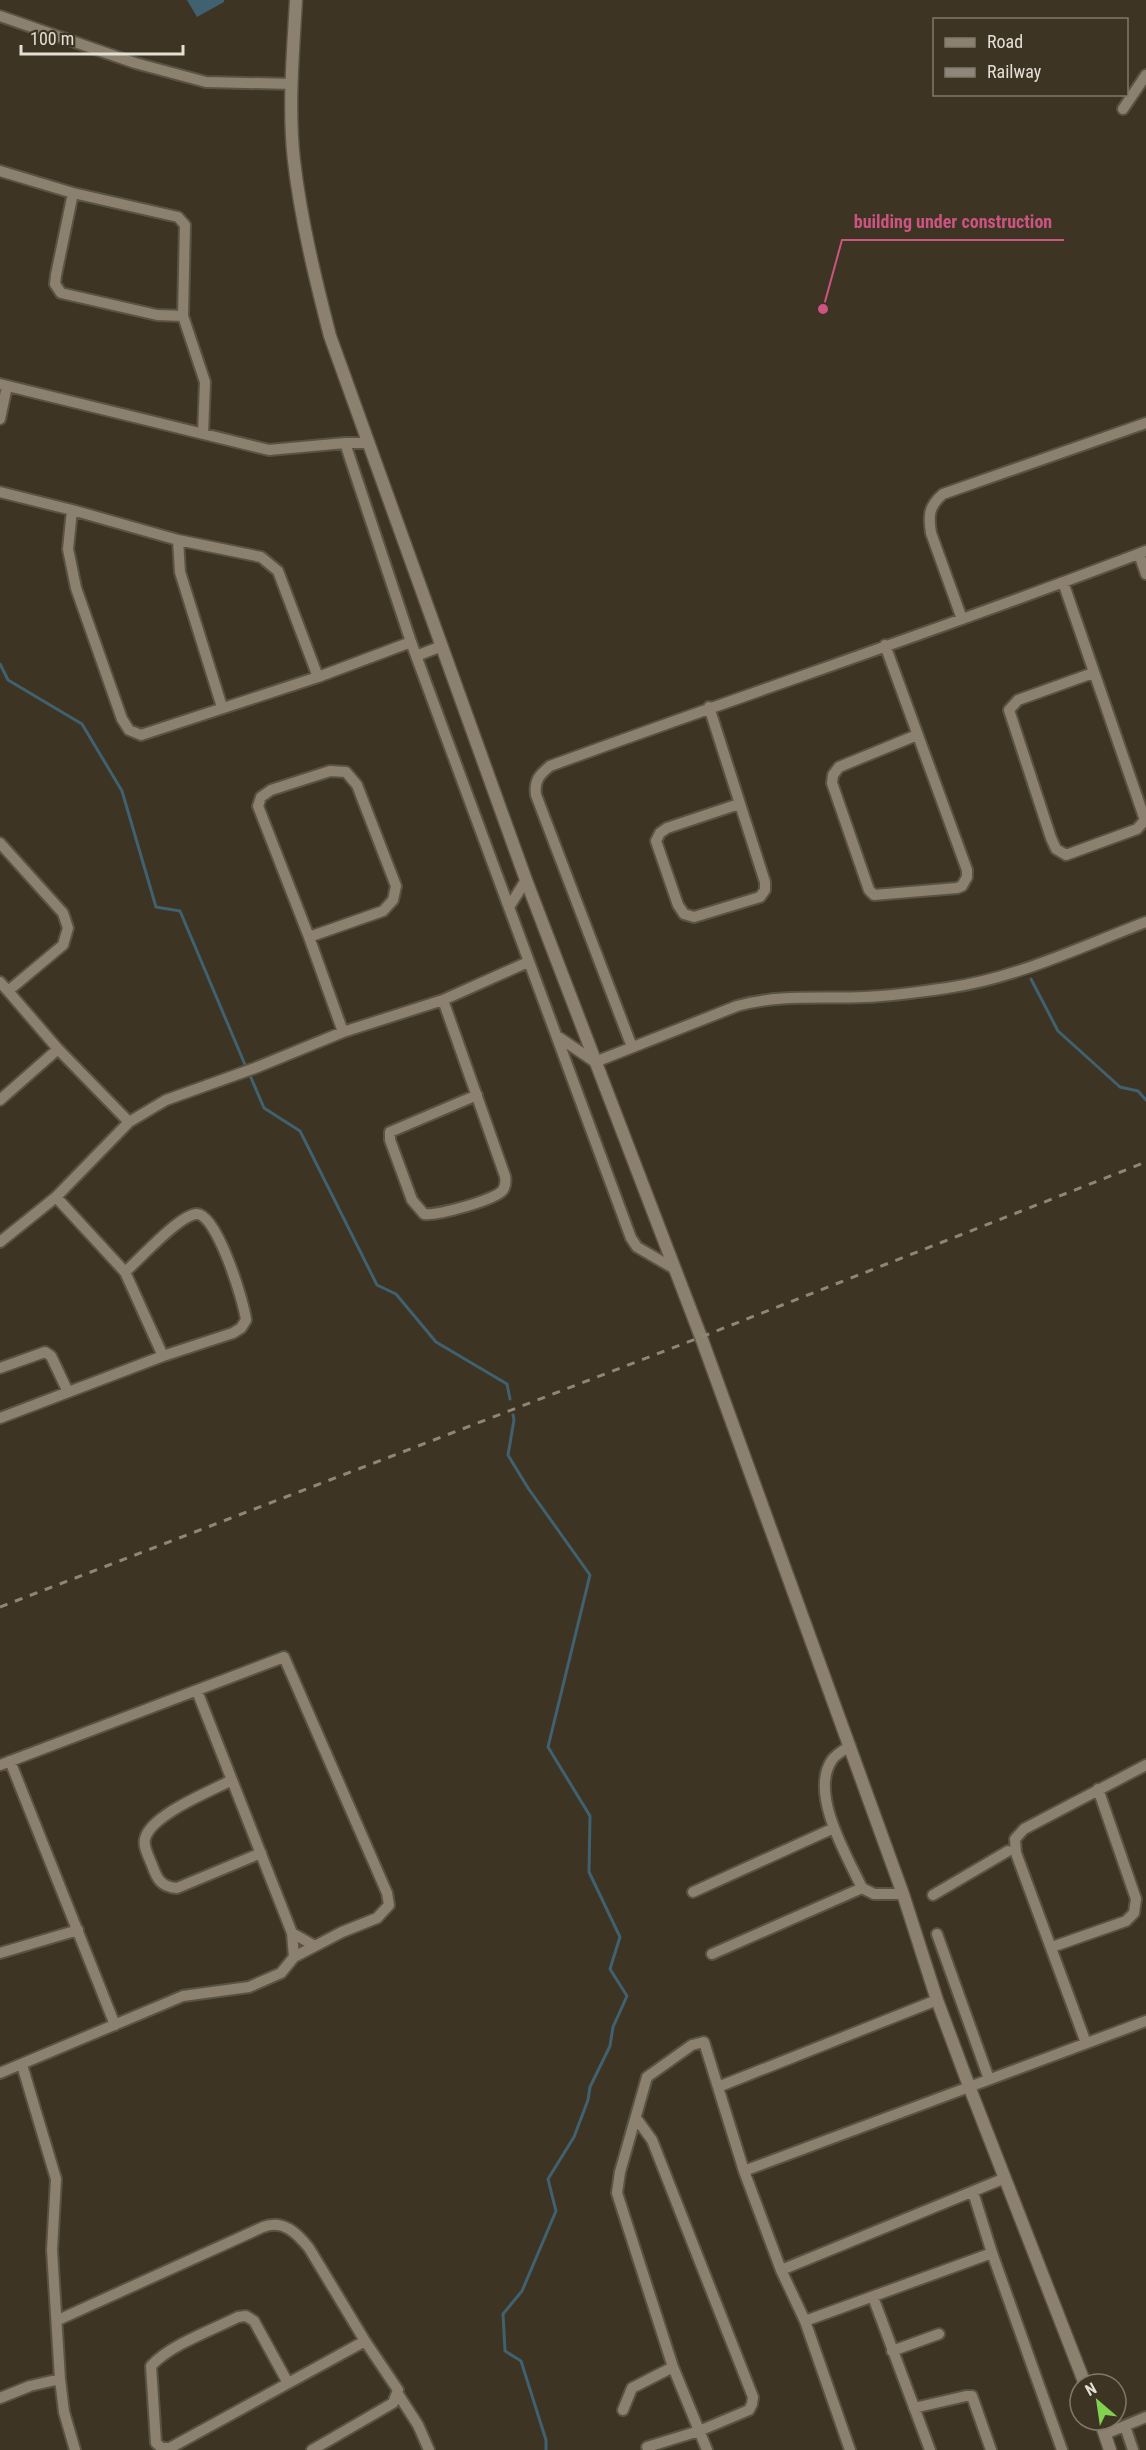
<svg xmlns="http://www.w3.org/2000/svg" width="1146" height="2450" font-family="'Roboto Condensed',sans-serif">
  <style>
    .water { fill: #40616f }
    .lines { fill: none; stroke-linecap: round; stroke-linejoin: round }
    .stream { stroke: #40616f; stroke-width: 3 }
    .minor-casing { stroke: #5a5344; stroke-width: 14 }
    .tertiary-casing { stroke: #5a5344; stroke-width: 15 }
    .minor { stroke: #8b816e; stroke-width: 10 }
    .tertiary { stroke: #8b816e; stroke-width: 12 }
    .rail { stroke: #8d8679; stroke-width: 3; stroke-dasharray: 8 8; stroke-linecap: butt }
    .leader { fill: none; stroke: #cc5480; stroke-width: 2 }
    .callout-dot { fill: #cc5480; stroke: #3d3424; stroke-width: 2 }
    .callout-label { font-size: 18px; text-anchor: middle; font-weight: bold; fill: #cc5480; stroke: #3d3424; stroke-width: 6; stroke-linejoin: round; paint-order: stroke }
  </style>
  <rect width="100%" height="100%" fill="#3d3424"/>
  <path class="water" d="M187 0H224V2L197 17Z"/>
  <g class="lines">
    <path class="stream" d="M0 664 8 680 82 724 122 791 156 907 180 911 246 1067
      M1031 979 1058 1031 1120 1087 1138 1091 1146 1100
      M249 1073 264 1108 300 1131 377 1285 396 1294 436 1342 507 1384 510 1399
      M513 1415 514 1420 508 1455 528 1488 590 1575 548 1747 590 1816 589 1872 620 1937 610 1969 627 1996 613 2027 610 2046 590 2087 588 2100 574 2137 548 2179 556 2211 522 2291 503 2314 505 2351 521 2361 546 2440V2450"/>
    <g class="minor-casing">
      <path id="minor" d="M0 16 135 63 206 82 292 84
        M1123 109 1146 75
        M0 171 73 193 178 217 185 225 183 316 205 382 203 434
        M73 193 56 275 55 284 61 293 157 315 183 316
        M0 384 269 450 345 443
        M0 419 7 386
        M369 443H345L411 642 631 1238 637 1247 675 1269
        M0 492 72 510
        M178 540 180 572 222 707
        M1139 554 1146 574
        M1063 582 1145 820 1137 829 1066 855 1056 849 1051 838 1009 710 1018 700 1093 673
        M962 619 931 533C928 515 929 506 943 494L1146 423
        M885 645 967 870V877L962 886 957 888 874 895 869 890 832 783 833 775 839 767 917 735
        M416 656 442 646
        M318 677 278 571 261 557 178 540 72 510 68 549 76 588 122 719 129 730 141 735 318 677 411 642
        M709 707 765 882V890L760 897 694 917 684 914 678 905 656 841 660 833 667 828 739 804
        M0 843 63 913 68 928 63 945 8 991 0 982
        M509 907 526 880
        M309 937 383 911 393 900 396 886 357 785 346 772 330 771 271 790 261 797 258 806 309 937 343 1032
        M8 991 58 1049 129 1122
        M443 1000 505 1176C506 1181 506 1185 503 1190 496 1200 436 1216 424 1214L412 1200 390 1140V1132L477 1095
        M557 1036 595 1062 737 1006C779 994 822 999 865 997 892 996 920 992 947 988 1017 978 1080 947 1146 922
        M632 1047 536 795C534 781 539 775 550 766 748 693 949 627 1146 551
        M0 1100 58 1049
        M0 1242 56 1197 129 1122 166 1100 255 1068 343 1032 443 1000 528 962
        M125 1272 163 1356
        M0 1368 45 1352 51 1356 68 1392
        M0 1418 163 1356 233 1333 241 1328 246 1320C244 1302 217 1214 197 1214 180 1214 139 1260 125 1272L56 1197
        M197 1691 292 1933 294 1957
        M850 1746C844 1750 836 1754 832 1760 809 1793 847 1856 862 1888L874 1894H903
        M10 1761 115 2025
        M0 1765 284 1657 387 1893 389 1905 377 1918 342 1932 294 1957 281 1973 249 1987 183 1996 0 2073
        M232 1780C211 1791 150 1815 145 1839 143 1847 149 1857 152 1865 157 1879 161 1887 177 1888L261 1853
        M693 1892 834 1828
        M933 1895 1008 1851
        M292 1933 315 1946
        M937 1934 989 2079
        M1052 1947 1126 1921 1134 1913 1136 1899 1098 1789
        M0 1953 78 1930
        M712 1954 862 1888
        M1086 2043 1016 1853 1015 1839 1024 1829 1146 1765
        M22 2065 56 2179 52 2250 60 2379 64 2412 75 2450
        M718 2087 937 2000
        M636 2118 652 2140 753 2397 752 2404 749 2410 699 2431 647 2447
        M744 2171 1146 2021
        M992 2253 1062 2450
        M873 2297 930 2450
        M58 2320 263 2227C283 2219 297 2233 309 2248L365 2341 398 2390 393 2403 312 2450
        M805 2321 992 2253 973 2192
        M892 2351 939 2334
        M288 2383 254 2321 246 2316 238 2317C212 2330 170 2345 151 2366L156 2443 162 2448H170L365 2341
        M398 2394 418 2425 429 2450
        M0 2398 30 2386 60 2379
        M914 2408 966 2396H972L991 2450
        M623 2410 632 2388 673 2367
        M1125 2426 1133 2450
        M1105 2434 1146 2417
        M707 2450 673 2367 617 2193 620 2172 647 2077 692 2045 704 2042 744 2171 781 2270
        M850 2450 805 2321 781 2270 1005 2178"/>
    </g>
    <g class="tertiary-casing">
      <path id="tertiary" d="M296 0C293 53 288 108 294 161 301 220 315 278 330 336L526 880 701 1337 903 1894 937 2000 969 2086 1085 2384
        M1100 2420 1110 2450"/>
    </g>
    <use href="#minor" class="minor"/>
    <use href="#tertiary" class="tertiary"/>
    <path class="rail" d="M0 1607 701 1337 1146 1162"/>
  </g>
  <path class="leader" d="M823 309L842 240H1064"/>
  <circle class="callout-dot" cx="823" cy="309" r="6"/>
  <g class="callout-label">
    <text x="953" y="228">building under construction</text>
  </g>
  <rect x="933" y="18" width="195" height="78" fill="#3d3424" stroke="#80786b" stroke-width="1.5"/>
  <rect x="945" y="38" width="30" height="9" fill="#8b816e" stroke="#80786b" stroke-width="1.5"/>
  <text x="987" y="48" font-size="18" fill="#e4dfd5">Road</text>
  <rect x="945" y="68" width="30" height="9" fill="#8d8679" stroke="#80786b" stroke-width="1.5"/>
  <text x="987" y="78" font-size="18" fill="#e4dfd5">Railway</text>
  <g transform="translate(1098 2402) rotate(331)"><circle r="28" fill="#3d3424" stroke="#80786b" stroke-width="1.5"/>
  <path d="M0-4.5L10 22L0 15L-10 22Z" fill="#81d050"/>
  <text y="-9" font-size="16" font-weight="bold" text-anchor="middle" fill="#e4dfd5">N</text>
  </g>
  <path d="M21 45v9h162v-9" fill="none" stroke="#e4dfd5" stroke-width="3"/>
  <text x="30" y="45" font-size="18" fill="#e4dfd5" stroke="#3d3424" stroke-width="4.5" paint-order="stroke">100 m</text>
</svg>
